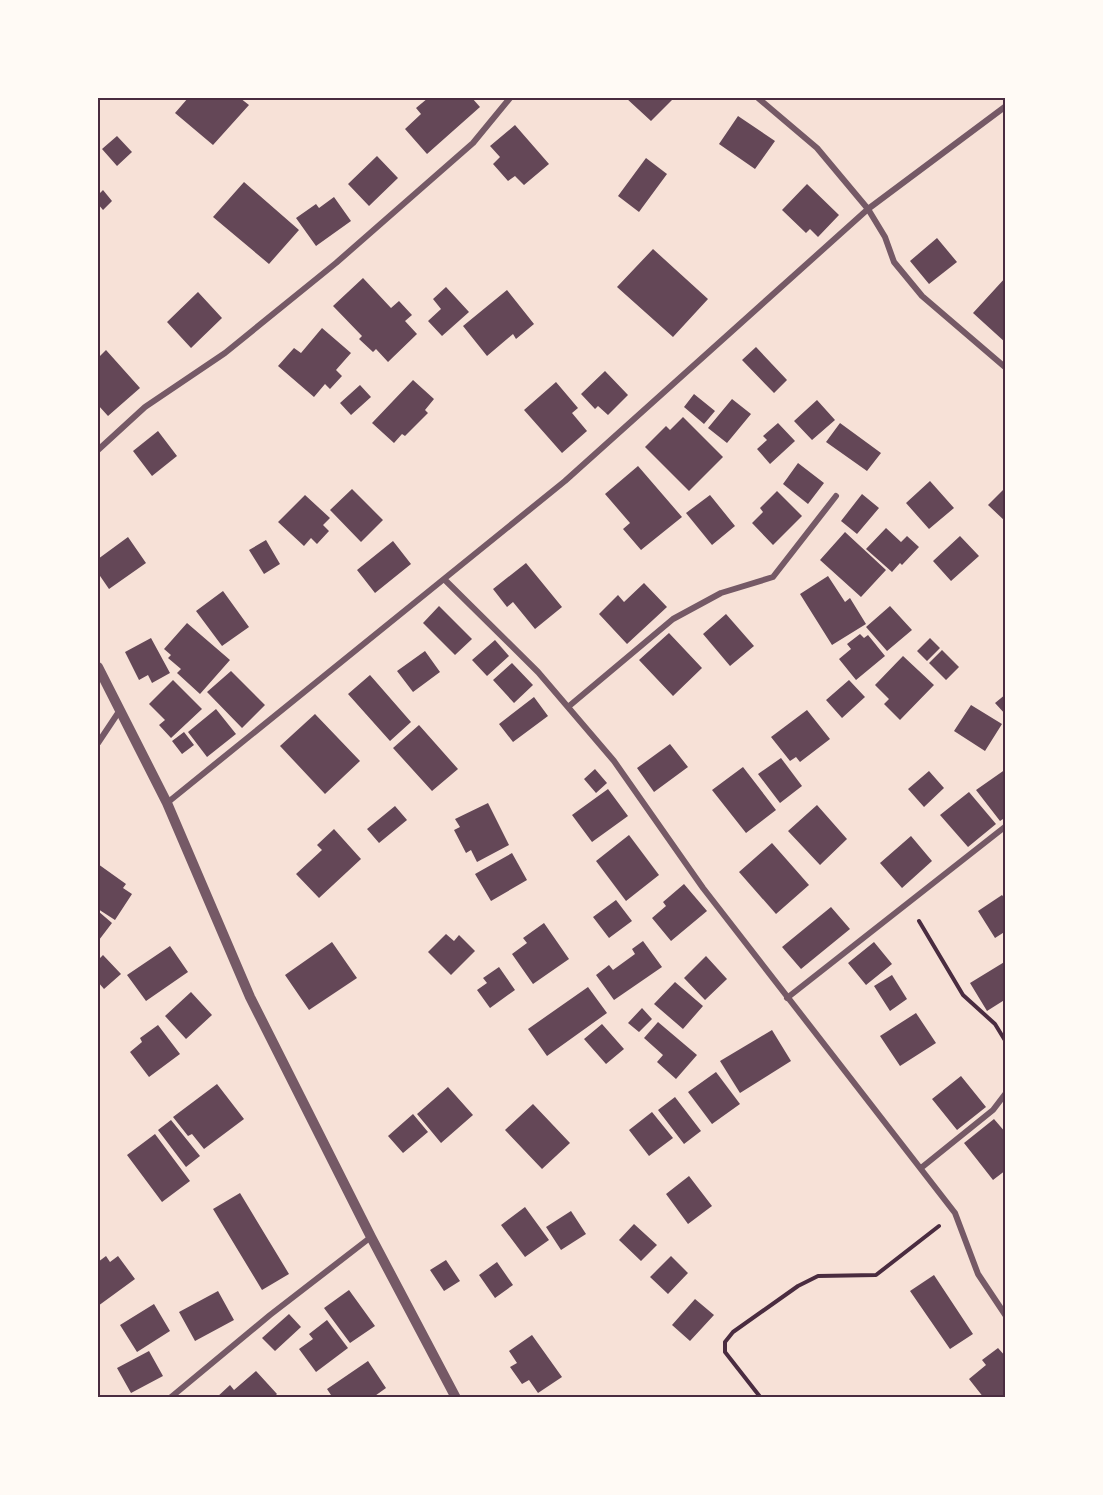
<svg xmlns="http://www.w3.org/2000/svg" width="1103" height="1495" font-family="'Archivo Narrow',sans-serif">
  <style>
    .building { fill: #644757 }
    .lines { fill: none; stroke-linecap: round; stroke-linejoin: round }
    .path { stroke: #4a2c40; stroke-width: 4 }
    .minor { stroke: #755966; stroke-width: 6 }
    .tertiary { stroke: #755966; stroke-width: 10 }
    .neatline { fill: none; stroke: #4a2c40; stroke-width: 2 }
  </style>
  <rect width="100%" height="100%" fill="#f7e1d7"/>
  <path class="building" d="M188 98H240L249 105 213 145 175 113Z
    M428 98H472L480 107 427 154 405 129 421 114 416 108Z
    M626 98H674L651 121Z
    M738 116 775 141 755 169 719 144Z
    M515 125 549 164 524 185 515 176 508 181 493 164 500 157 490 146Z
    M117 136 132 152 117 166 102 149Z
    M377 156 398 178 369 206 348 184Z
    M646 158 667 174 639 212 618 196Z
    M244 182 299 230 269 264 213 217Z
    M807 184 839 215 818 237 810 229 806 233 782 210Z
    M103 190 112 201 103 210 98 204V195Z
    M334 197 351 221 316 246 296 218 316 204 319 208Z
    M937 238 957 262 929 284 910 261Z
    M653 249 708 299 673 337 617 287Z
    M1006 277V343L973 313Z
    M363 278 391 308 399 301 412 315 405 321 417 334 388 362 376 349 373 352 359 339 362 336 333 306Z
    M446 287 469 312 442 336 428 321 441 309 433 299Z
    M507 290 534 324 516 339 513 334 487 356 463 326Z
    M198 292 222 318 191 348 167 322Z
    M322 328 351 353 336 370 342 376 330 389 325 384 314 397 278 366 294 348 301 353Z
    M756 347 787 380 774 393 742 360Z
    M106 350 140 388 108 416 98 405V358Z
    M605 371 628 395 608 415 598 406 595 409 581 394Z
    M413 380 434 399 425 410 428 413 405 436 402 434 394 443 372 423Z
    M556 382 578 408 572 413 587 431 562 453 524 410Z
    M360 385 371 397 351 415 340 403Z
    M694 394 715 411 704 424 684 407Z
    M732 399 751 414 727 443 708 428Z
    M817 400 835 420 812 440 794 421Z
    M683 417 723 457 689 491 645 447 666 426 670 430Z
    M778 423 795 441 770 464 757 449 767 440 763 436Z
    M840 423 881 453 867 471 826 442Z
    M158 431 177 456 152 476 133 451Z
    M798 463 824 483 808 504 783 484Z
    M638 466 682 517 641 550 623 529 630 523 605 494Z
    M930 481 954 508 929 529 906 503Z
    M1006 487V522L988 505Z
    M352 489 383 520 361 542 330 510Z
    M777 491 802 516 773 545 752 523 763 512 760 508Z
    M862 494 879 508 857 534 841 521Z
    M305 495 330 518 323 525 329 531 317 544 311 538 304 546 278 522Z
    M710 495 735 526 712 545 686 513Z
    M886 528 901 542 907 536 919 547 902 565 900 563 892 572 866 549Z
    M845 532 886 570 861 597 820 560Z
    M960 536 979 556 951 581 933 561Z
    M128 537 146 563 109 589 98 573V559Z
    M266 540 280 564 264 574 249 550Z
    M393 541 411 564 375 593 357 570Z
    M526 563 562 607 535 629 513 602 507 607 493 589Z
    M828 576 845 602 850 598 866 624 832 645 800 594Z
    M644 583 667 607 627 644 599 614 618 595 624 602Z
    M223 591 249 627 222 646 196 611Z
    M439 606 472 639 455 655 423 623Z
    M890 606 912 630 887 651 866 627Z
    M726 614 754 646 730 666 703 634Z
    M187 623 230 660 200 694 177 673 181 669 168 658 171 655 164 649Z
    M669 633 702 668 673 696 639 660Z
    M860 634 864 638 868 635 885 656 856 680 839 659 851 649 847 644Z
    M151 638 170 673 152 683 148 675 139 680 125 652Z
    M930 638 940 648 927 661 917 651Z
    M495 640 509 656 487 676 472 660Z
    M942 650 959 667 946 680 929 663Z
    M425 651 440 672 413 692 397 671Z
    M903 656 934 685 900 720 884 704 889 699 875 685Z
    M512 663 533 685 514 703 493 680Z
    M231 671 265 705 242 728 207 692Z
    M370 675 411 722 390 741 348 694Z
    M173 680 202 709 171 738 159 725 165 720 149 704Z
    M849 680 865 697 842 718 826 700Z
    M1006 694V715L995 703Z
    M534 697 548 716 513 742 499 724Z
    M971 705 1002 724 985 751 954 731Z
    M216 709 236 734 207 757 188 732Z
    M807 710 830 739 800 762 796 757 790 761 771 737Z
    M315 714 360 761 325 794 280 746Z
    M419 725 458 769 432 791 393 748Z
    M184 732 194 745 182 754 172 741Z
    M670 744 688 767 654 792 637 768Z
    M781 758 802 786 780 803 758 774Z
    M743 767 776 810 746 833 712 790Z
    M595 769 607 783 596 793 584 779Z
    M1006 769V817L1000 821 976 790Z
    M929 771 944 788 924 807 908 789Z
    M608 789 628 816 592 842 572 815Z
    M969 792 996 824 968 847 940 815Z
    M488 803 509 845 477 862 471 850 466 853 454 830 460 827 455 819Z
    M817 805 847 839 820 865 788 831Z
    M395 806 407 820 379 843 367 829Z
    M334 829 361 859 319 898 296 874 322 850 317 845Z
    M629 835 659 875 626 901 596 861Z
    M911 836 932 861 902 888 880 863Z
    M772 843 809 885 776 914 739 872Z
    M512 853 527 880 491 901 475 874Z
    M98 864 126 884 123 888 132 894 115 920 98 909Z
    M684 884 707 911 671 941 652 918 666 906 663 902Z
    M1002 895 1006 900V931L995 938 978 911Z
    M616 900 632 921 609 938 593 917Z
    M831 907 850 929 801 969 782 947Z
    M98 911 112 923 99 940 98 939Z
    M544 923 569 959 533 984 512 954 527 943 523 938Z
    M446 934 454 941 459 935 475 951 451 975 428 952Z
    M643 941 662 967 614 1000 596 975 609 965 613 970 635 954 632 949Z
    M332 942 357 978 309 1010 285 975Z
    M874 942 892 964 866 985 848 963Z
    M170 946 188 972 146 1001 127 975Z
    M103 955 121 974 104 989 98 982V960Z
    M706 956 727 979 705 1000 684 978Z
    M1006 961V999L987 1011 970 983Z
    M499 967 515 990 490 1008 477 990 487 983 483 978Z
    M892 975 907 999 890 1011 874 986Z
    M675 982 703 1006 683 1029 654 1004Z
    M588 987 607 1013 547 1056 528 1029Z
    M191 992 212 1015 186 1039 165 1016Z
    M642 1008 652 1019 639 1032 628 1023Z
    M916 1013 936 1043 900 1066 880 1036Z
    M658 1022 697 1055 676 1079 657 1062 663 1055 644 1038Z
    M602 1024 624 1049 606 1064 584 1039Z
    M158 1025 180 1054 149 1077 130 1052 142 1042 140 1038Z
    M772 1030 791 1061 740 1093 720 1061Z
    M716 1072 740 1104 712 1124 688 1092Z
    M961 1076 986 1107 957 1130 932 1099Z
    M217 1084 244 1119 204 1149 192 1134 188 1136 173 1117Z
    M448 1087 473 1115 441 1143 417 1114Z
    M675 1097 701 1131 684 1144 658 1110Z
    M533 1104 570 1143 542 1169 505 1130Z
    M652 1112 673 1138 649 1156 629 1130Z
    M413 1114 428 1132 403 1153 388 1136Z
    M994 1119 1006 1133V1170L993 1180 964 1143Z
    M171 1120 200 1156 186 1167 158 1130Z
    M155 1134 190 1181 162 1202 127 1155Z
    M689 1176 712 1206 688 1224 666 1194Z
    M240 1193 289 1274 262 1290 213 1209Z
    M525 1207 549 1240 525 1257 501 1225Z
    M571 1211 586 1234 561 1250 546 1227Z
    M634 1224 657 1245 641 1261 619 1240Z
    M106 1256 110 1262 118 1256 135 1279 98 1306V1262Z
    M671 1256 688 1273 668 1294 650 1277Z
    M446 1260 460 1281 444 1291 430 1270Z
    M497 1262 513 1285 495 1298 479 1275Z
    M934 1275 973 1334 950 1349 910 1291Z
    M349 1290 375 1326 350 1343 324 1308Z
    M218 1291 234 1320 195 1341 179 1312Z
    M695 1299 714 1315 690 1341 672 1325Z
    M154 1304 170 1331 137 1352 120 1325Z
    M289 1314 301 1327 275 1351 262 1338Z
    M327 1320 348 1348 316 1372 299 1349 313 1339 309 1334Z
    M532 1335 562 1377 538 1393 529 1380 522 1384 510 1367 517 1363 509 1351Z
    M998 1348 1006 1357V1398H984L969 1379 986 1365 982 1360Z
    M149 1351 163 1376 131 1393 117 1368Z
    M368 1361 386 1388 372 1398H333L327 1389Z
    M256 1371 277 1394 273 1398H216L230 1385 234 1390Z"/>
  <g class="lines">
    <path class="path" d="M919 921 963 995 995 1024 1006 1042
      M761 1398 725 1352V1342L733 1332 798 1286 818 1276 876 1275 939 1226"/>
    <path class="minor" d="M758 98 817 148 868 209 885 237 894 262 922 296 1006 368
      M98 450 145 407 225 353 336 263 473 143 510 98
      M444 579 538 672 614 761 703 888 955 1213 978 1274 1006 1316
      M568 707 673 619 721 593 773 577 836 496
      M98 743 120 710
      M167 803 565 481 868 209 1006 106
      M787 998 1006 826
      M921 1168 993 1110 1006 1093
      M170 1398 270 1315 371 1237"/>
    <path class="tertiary" d="M98 667 167 803 250 997 371 1237 456 1398"/>
  </g>
  <rect width="1103" height="1495" fill="none" stroke="#fffaf5" stroke-width="198"/>
  <rect x="99" y="99" width="905" height="1297" class="neatline"/>
</svg>
